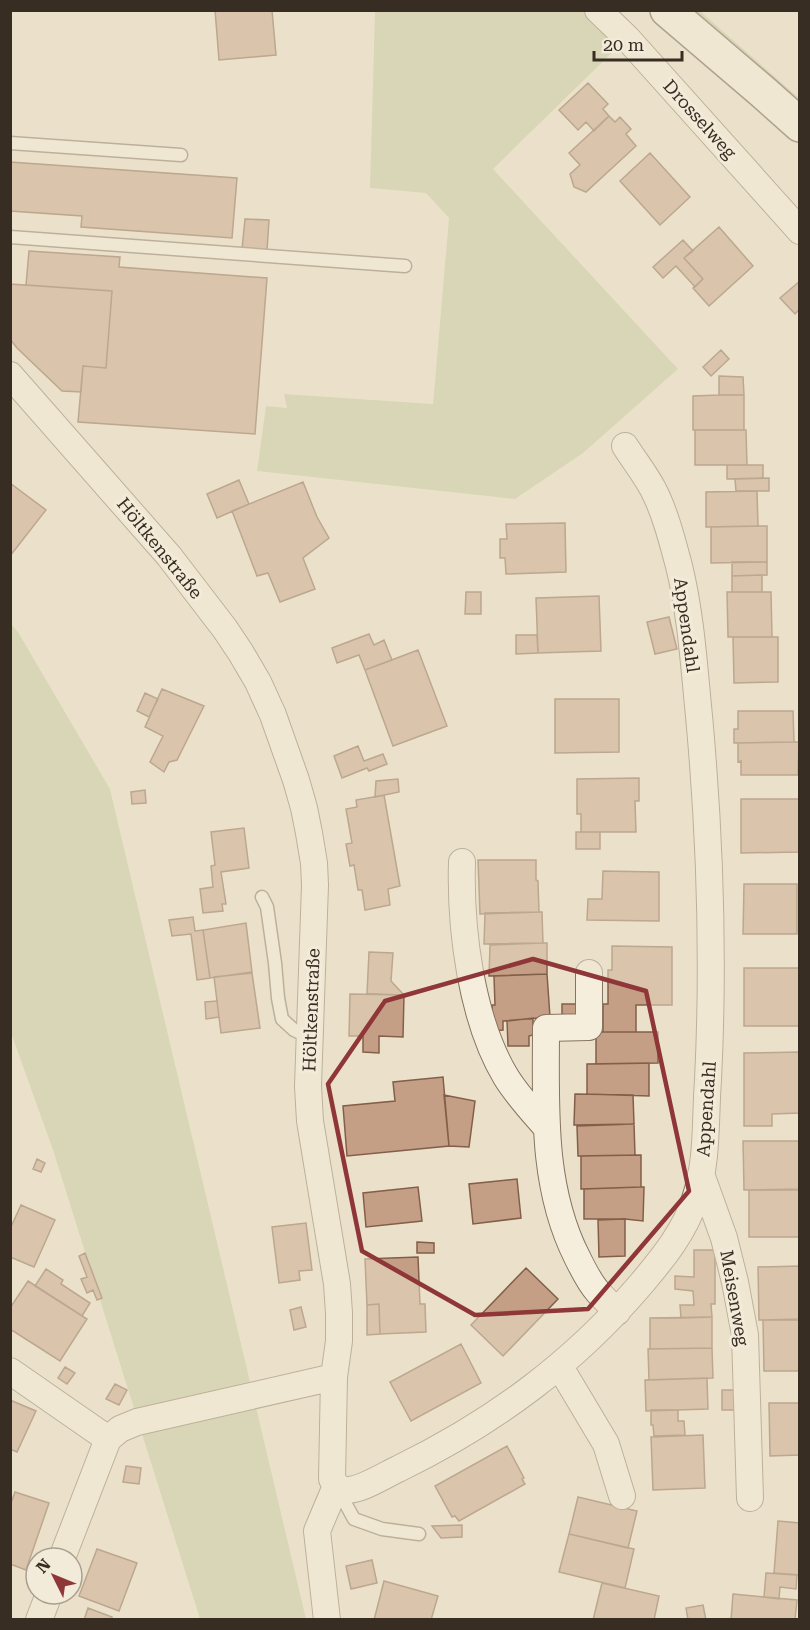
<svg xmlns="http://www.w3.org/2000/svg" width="810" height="1630" font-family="'Roboto Serif',serif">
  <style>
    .green { fill: #c4c89f }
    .building { fill: #c59f85; stroke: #835f49; stroke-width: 1.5 }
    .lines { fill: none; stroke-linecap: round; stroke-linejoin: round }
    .service-casing { stroke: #867460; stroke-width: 15 }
    .minor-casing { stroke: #867460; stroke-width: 28 }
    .secondary-casing { stroke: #685543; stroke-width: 36 }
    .service { stroke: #f6eedd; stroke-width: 12 }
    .minor { stroke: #f6eedd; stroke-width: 26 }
    .secondary { stroke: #f6eedd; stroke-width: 33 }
    .marked { fill: none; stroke: #8f3738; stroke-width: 4.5; stroke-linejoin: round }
    .labels { text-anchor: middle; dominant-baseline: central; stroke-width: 6; stroke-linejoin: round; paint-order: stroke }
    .street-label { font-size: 18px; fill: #382d22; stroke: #f3ebd9 }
  </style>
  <rect width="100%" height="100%" fill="#ebe1cb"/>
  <path class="green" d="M375 11H593L627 38 493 169 678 369 583 453 515 499 257 471 266 406 287 408 284 394 433 404 449 218 426 193 370 188Z
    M692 11H700L799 98V105Z
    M11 624 18 632 110 789 306 1619H200L53 1150 11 1033Z"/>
  <path class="building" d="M215 10H272L276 55 219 60Z
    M588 83 608 104 603 109 609 116 594 131 586 122 578 130 559 110Z
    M609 116 615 122 620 117 631 129 626 134 636 146 586 192 574 187 570 174 580 165 569 153Z
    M650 153 690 197 660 225 620 181Z
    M10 162 237 178 232 238 81 227 82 216 10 211Z
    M245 219 269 220 267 251 242 249Z
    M719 227 753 266 709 306 693 288 703 279 684 258Z
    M683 240 693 251 684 258 703 279 695 287 676 266 663 278 653 267Z
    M29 251 120 257 119 267 267 278 255 434 78 422 83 366 106 368 112 291 26 285Z
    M800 281V309L795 314 780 298Z
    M10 284 112 291 106 368 83 366 81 392 62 391 17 348 10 339Z
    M721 350 729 359 711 376 703 367Z
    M719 376 743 377 744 395H719Z
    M719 395H744V430H693V396Z
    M695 430H746L747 465H695Z
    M727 465H763V478L727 479Z
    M769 478V491H736L735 479Z
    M239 480 249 504 217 518 207 494Z
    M303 482 317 517 329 538 303 558 315 589 280 602 268 573 257 576 232 511Z
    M10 483 46 510 10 556Z
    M757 491 758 526 706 527V492Z
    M565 523 566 572 506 574 505 558H500V539H507L506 524Z
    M767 526V562L711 563V527Z
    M732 562H767V575L732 576Z
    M762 575V592H732V576Z
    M466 592H481V614H465Z
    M727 592H771L772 637H728Z
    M599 596 601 651 538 653 536 598Z
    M669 617 677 649 655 654 647 622Z
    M369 634 374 645 384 640 392 660 365 670 359 655 337 663 332 648Z
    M516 635H537L538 653 516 654Z
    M733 637H778V682L734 683Z
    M418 650 447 726 393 746 365 670Z
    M162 689 204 706 177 760 169 762 164 772 150 762 163 736 145 727Z
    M145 693 158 699 149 717 137 711Z
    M555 699H619V752L555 753Z
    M738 711H793L794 742 734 743V729H738Z
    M794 742H799L798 775H741V761L738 762V743Z
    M358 746 364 761 383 754 387 764 369 771 367 768 342 778 334 756Z
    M639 778V801H635L636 832H581V814H577V779Z
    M398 779 399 792 375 797 376 781Z
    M145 790 146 803 132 804 131 792Z
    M384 795 400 886 388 889 390 905 365 910 362 890H358L354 865 350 866 346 844 352 843 346 809 357 807 356 800Z
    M741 799H800V852L741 853Z
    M244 828 249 868 221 872 226 904H222L223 911 203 913 200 889 213 887 211 866 215 865 211 832Z
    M576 832H600V849H576Z
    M478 860H536V880L538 881 539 912 480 914Z
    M603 871 659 872V921L587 920 588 899H602Z
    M744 884H797V934H743Z
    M539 912H542L543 943 484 944 485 913Z
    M193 917 195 931 203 930 210 978 197 980 191 934 172 936 169 920Z
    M246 923 252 972 210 978 203 930Z
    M543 943H547V974L489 976 490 945Z
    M612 946 672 947V1005H636V1032H603V1004H608V970H612Z
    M369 952 393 953 391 981 404 995 367 994Z
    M744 968H800V1026H744Z
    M252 973 260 1028 221 1033 214 977Z
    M547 974 550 1017 503 1021V1030L493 1031 492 1005H495L494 976Z
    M350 994 404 995 403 1037 379 1036V1053L363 1052V1036H349Z
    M217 1001 219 1017 206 1019 205 1002Z
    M562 1004H580L581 1017H562Z
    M533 1018V1035L529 1036V1046H508L507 1021Z
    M596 1032H658V1063L596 1064Z
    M800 1052V1113L772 1114V1126H744V1053Z
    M649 1063V1096L587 1094V1064Z
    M443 1077 449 1146 347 1156 343 1106 395 1101 393 1082Z
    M575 1094 633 1095 634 1124 574 1125Z
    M444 1095 475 1101 469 1147 449 1146Z
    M634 1124 635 1155 578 1156 577 1126Z
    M743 1141H800V1189L744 1190Z
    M641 1155V1187L581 1189V1156Z
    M37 1159 45 1163 41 1172 33 1169Z
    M517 1179 521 1218 473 1224 469 1184Z
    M418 1187 422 1221 366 1227 363 1193Z
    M641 1187H644L643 1221 625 1219H584V1189Z
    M749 1190H800V1237H749Z
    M21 1205 55 1220 34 1267 10 1257V1229Z
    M625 1219V1256L599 1257 598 1220Z
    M306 1223 312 1270 299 1271 300 1280 279 1283 272 1227Z
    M417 1242 434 1243V1253H417Z
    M694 1250H715V1304H711L712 1317 681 1318 680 1305H694L693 1291 675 1289V1276L694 1277Z
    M85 1253 102 1298 97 1300 93 1290 87 1293 81 1279 87 1277 79 1256Z
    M418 1257 420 1304H425L426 1332 380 1334 379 1304 367 1305 365 1259Z
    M800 1266V1319L759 1320 758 1267Z
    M526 1268 558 1299 503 1356 471 1325Z
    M46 1269 63 1280 61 1284 90 1303 82 1316 35 1286Z
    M28 1281 87 1319 60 1361 10 1329V1308Z
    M379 1304 380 1334 367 1335V1305Z
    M301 1307 306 1327 294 1330 290 1310Z
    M712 1317V1348L650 1349V1318Z
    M763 1320H800V1371H764Z
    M461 1344 481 1383 411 1421 390 1382Z
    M712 1348 713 1378 649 1380 648 1349Z
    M65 1367 75 1373 67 1384 58 1378Z
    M707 1378 708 1409 646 1411 645 1380Z
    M115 1384 127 1390 119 1405 106 1399Z
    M722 1390H735V1410H722Z
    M10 1400 36 1411 17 1452 10 1449Z
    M769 1403H800V1455L770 1456Z
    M651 1410H678V1421H684L685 1435 654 1436 653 1425H651Z
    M703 1435 705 1488 653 1490 651 1437Z
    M507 1446 524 1478 522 1479 525 1484 459 1521 455 1516 452 1517 435 1486Z
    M126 1466 141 1468 139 1484 123 1482Z
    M15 1492 49 1503 26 1570 10 1564V1506Z
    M578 1497 637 1511 628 1548 569 1534Z
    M778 1521 800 1523V1575L774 1573Z
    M462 1525V1537L441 1538 432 1526Z
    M569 1534 634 1549 625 1588 559 1572Z
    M97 1549 137 1563 119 1611 79 1596Z
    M372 1560 377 1583 351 1589 346 1566Z
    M766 1573 797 1575 796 1589 780 1587 779 1599 764 1597Z
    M384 1581 438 1596 431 1620H374Z
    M602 1583 659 1596 654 1620H593Z
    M733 1594 797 1600 795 1620H731Z
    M703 1605 706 1620H688L686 1608Z
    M88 1608 112 1617V1620H84Z"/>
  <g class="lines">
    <g class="service-casing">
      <path id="service" d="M10 143 181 155
        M10 237 405 266
        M262 897 267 907 275 963 278 998 282 1019 294 1030 309 1037
        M338 1490 354 1519 382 1529 419 1534"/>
    </g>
    <g class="minor-casing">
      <path id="minor" d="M598 10 627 38 800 231
        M10 375 169 556 225 629 241 653 258 682 273 715 296 780 304 808 309 833 314 863 315 885 308 1086 310 1121 337 1284 339 1313V1341L334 1377 332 1479C335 1484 339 1490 346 1490 360 1491 385 1475 398 1469 494 1422 573 1364 642 1283 663 1258 685 1231 695 1199 708 1162 705 1119 708 1080 714 959 710 836 699 716 694 666 691 615 679 566 672 540 665 512 653 489 645 474 634 460 625 446
        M462 862C460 928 471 1019 506 1077 517 1095 532 1111 546 1127
        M589 973V1027L546 1028C546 1105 541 1186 577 1257 583 1269 589 1282 598 1292 604 1299 611 1305 617 1312
        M701 1174 724 1238 735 1282 745 1335 750 1498
        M560 1367 606 1444 622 1496
        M10 1371 108 1439
        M62 1558 108 1439 120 1429 137 1422 334 1377
        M39 1620 49 1594
        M327 1620 317 1531 336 1486"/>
    </g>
    <g class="secondary-casing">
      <path id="secondary" d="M667 10 763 92 800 125"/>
    </g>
    <use href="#service" class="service"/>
    <use href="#minor" class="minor"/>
    <use href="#secondary" class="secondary"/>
  </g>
  <path d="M0 0H810V1630H0ZM533 959 646 991 689 1191 588 1309 475 1315 362 1251 328 1084 385 1001Z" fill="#ebe1cb" fill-opacity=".55" fill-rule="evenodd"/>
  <path class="marked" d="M533 959 646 991 689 1191 588 1309 475 1315 362 1251 328 1084 385 1001Z"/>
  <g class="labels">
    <g class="street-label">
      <text transform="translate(700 119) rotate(48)">Drosselweg</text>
      <text transform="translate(160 548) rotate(51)">Höltkenstraße</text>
      <text transform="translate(687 625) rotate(82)">Appendahl</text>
      <text transform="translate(311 1010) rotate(-88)">Höltkenstraße</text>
      <text transform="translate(706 1109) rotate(-86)">Appendahl</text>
      <text transform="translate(735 1298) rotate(80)">Meisenweg</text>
    </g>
  </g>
  <rect width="810" height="1630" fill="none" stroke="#382d22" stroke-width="24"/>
  <g transform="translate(54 1576) rotate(313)"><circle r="28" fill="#f3ebd9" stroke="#a89f90" stroke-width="1.5"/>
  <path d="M0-4.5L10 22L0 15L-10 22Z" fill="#8f3738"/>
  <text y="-9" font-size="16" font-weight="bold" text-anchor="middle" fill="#382d22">N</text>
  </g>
  <path d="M594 51v9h88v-9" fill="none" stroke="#382d22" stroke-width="3"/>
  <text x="603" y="51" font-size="18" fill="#382d22" stroke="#f3ebd9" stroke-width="4.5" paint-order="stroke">20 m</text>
</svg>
